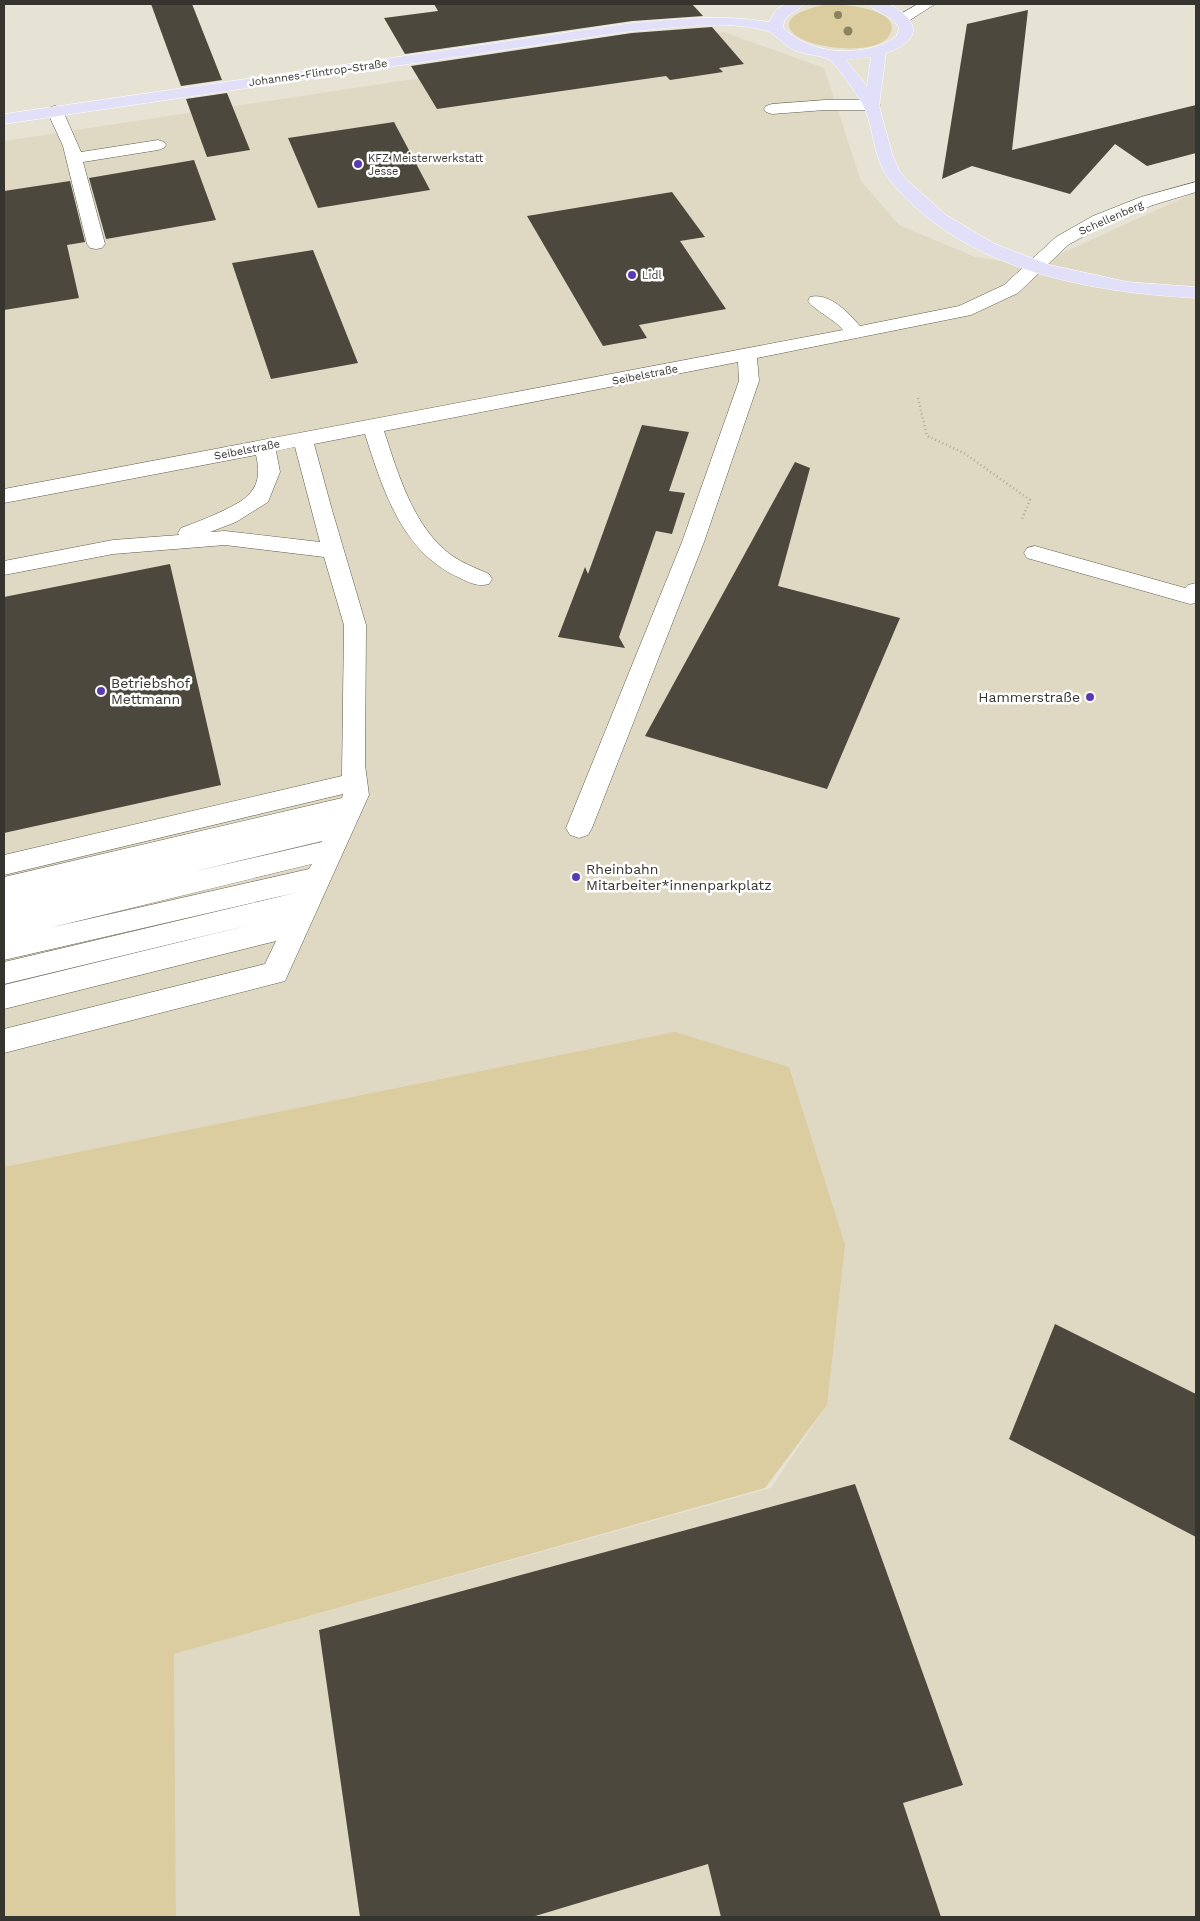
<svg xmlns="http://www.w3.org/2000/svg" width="1200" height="1921" font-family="'Work Sans',sans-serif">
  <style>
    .built { fill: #dfd8c3 }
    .green { fill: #dbcd9f }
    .building { fill: #4c483d }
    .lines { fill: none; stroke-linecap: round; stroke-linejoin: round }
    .minor-casing { stroke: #5e5b4e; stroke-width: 1 }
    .major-casing { stroke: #fff; stroke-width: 1 }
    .path { stroke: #ada99e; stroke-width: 2.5; stroke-dasharray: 1 3; stroke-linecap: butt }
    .minor { fill: #fff; fill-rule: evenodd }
    .major { fill: #e2e0f9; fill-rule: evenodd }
    .tree { fill: #8b825f }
    .poi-dot { fill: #573bb3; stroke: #fff; stroke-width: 2 }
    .labels { text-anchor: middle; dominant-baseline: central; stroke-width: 5; stroke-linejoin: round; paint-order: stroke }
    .far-street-label { font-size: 11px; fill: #36342f; stroke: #fff }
    .far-poi-label { font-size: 11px; fill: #36342f; stroke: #fff; text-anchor: start }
    .poi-label { font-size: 14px; fill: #36342f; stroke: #fff; text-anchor: start }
  </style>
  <rect width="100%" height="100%" fill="#e6e2d4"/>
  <path class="built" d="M724 32 824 68 861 181 899 225 975 257 1034 266 1196 192V1917H176L174 1654 771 1488 827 1405 4 1167V141Z"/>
  <path class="green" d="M830 4C842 4 903 9 890 34 879 56 818 49 800 38 768 18 814 6 830 4Z
    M675 1032 789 1067 845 1245 827 1405 765 1488 174 1654 176 1917H4V1167Z"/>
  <path class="building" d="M151 4H192L222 80 181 86Z
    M434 4H692L703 16 632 21 405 54 384 18 438 11Z
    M1028 10 1012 150 1196 105V153L1147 166 1115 144 1070 194 972 166 942 179 967 24Z
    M712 27 744 64 719 68 723 72 670 80 666 76 437 109 411 66 632 33Z
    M227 93 250 150 207 157 186 99Z
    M394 122 430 190 318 208 288 138Z
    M194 160 216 220 106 239 89 178Z
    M70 181 85 242 67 245 79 298 4 310V191Z
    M672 192 705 237 680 241 726 309 639 325 647 338 603 346 527 216Z
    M313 250 358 363 271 379 232 263Z
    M642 425 689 432 669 491 685 493 672 534 656 531 619 637 625 648 558 637 585 567 588 574Z
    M795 462 810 468 778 586 900 618 827 789 645 736Z
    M170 564 221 785 4 833V597Z
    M1055 1324 1196 1394V1537L1009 1439Z
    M855 1484 963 1785 903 1803 941 1917H721L708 1864 532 1917H360L319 1630Z"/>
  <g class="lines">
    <g class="minor-casing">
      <path id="minor" d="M918 4H935L907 22H897L895 19 897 16Z
        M825 100H872L878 102 880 105 878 108 872 110H825L772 114 766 112 764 109 766 106 772 104Z
        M55 106 61 108 63 111 81 152 158 140 164 142 166 145 164 148 158 150 83 162 105 244 102 248 96 249 90 248 87 244 63 146 47 111 49 108Z
        M1196 182V192L1153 205 1105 224 1068 245 1018 293 971 315 757 358 759 381 704 542 592 828 588 835 579 838 570 835 566 828 682 542 739 381 738 362 384 431C398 473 413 527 451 555 462 563 476 568 489 574L492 579 489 584C478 587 470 583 460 578 402 553 383 490 365 434L314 444 332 510 366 625 365 765 369 795 285 981 4 1053V1029L265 964 276 941 4 1009V985L287 916 4 984V962L299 892 4 960V877L342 798 343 794 4 875V855L342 776 344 625 324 557 225 545 113 554 4 575V561L113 540 179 535 178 533 181 528C197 522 243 505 251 492 260 481 259 468 256 455L4 503V489L843 330C833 318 815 311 808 301L810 297C829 292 849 313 860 326L959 306 1004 285 1056 237 1093 216 1141 197ZM295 447 320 542 225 531 210 532 236 522 268 502 280 472 276 451ZM322 841V842L192 872ZM312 864 309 869 49 928Z
        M1035 546 1185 588 1188 585 1196 583V603L1190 604 1027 558 1024 553 1027 548Z"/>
    </g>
    <g class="major-casing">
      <path id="major" d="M785 4H804C796 14 785 12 783 27 810 56 864 58 896 37L899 28C892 14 876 14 869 4 875 4 883 2 889 4 894 6 901 11 905 15 925 34 904 47 886 53L879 106 893 157 900 172 907 180 946 215 995 244 1050 265 1128 282 1196 287V298C1089 292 967 271 893 184 871 159 876 130 862 103 858 96 834 61 828 59 817 54 803 55 792 49 784 45 773 33 768 31 725 19 676 28 632 31L4 124V114L632 23C680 19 721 14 769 22L776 10ZM871 57 867 86 846 60Z"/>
    </g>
    <path class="path" d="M918 398 927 436 964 453 1030 500 1022 519"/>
    <use href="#minor" class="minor"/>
    <use href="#major" class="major"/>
  </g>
  <g class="tree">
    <circle cx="838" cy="15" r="4"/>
    <circle cx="848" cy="31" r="4.5"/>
  </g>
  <g class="poi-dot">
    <circle cx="358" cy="164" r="5"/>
    <circle cx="632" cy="275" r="5"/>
    <circle cx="101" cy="691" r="5"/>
    <circle cx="1090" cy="697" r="5"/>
    <circle cx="576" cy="877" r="5"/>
  </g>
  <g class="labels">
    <g class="far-street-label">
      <text transform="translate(318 73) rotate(-8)">Johannes-Flintrop-Straße</text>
      <text transform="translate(1111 218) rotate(-24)">Schellenberg</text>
      <text transform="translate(645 375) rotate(-11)">Seibelstraße</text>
      <text transform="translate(247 450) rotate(-11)">Seibelstraße</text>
    </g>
    <g class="far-poi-label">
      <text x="368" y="158">KFZ Meisterwerkstatt<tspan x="368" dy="13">Jesse</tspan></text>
      <text x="642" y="275">Lidl</text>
    </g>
    <g class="poi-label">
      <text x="111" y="683">Betriebshof<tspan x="111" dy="16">Mettmann</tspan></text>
      <text x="1080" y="697" text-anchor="end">Hammerstraße</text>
      <text x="586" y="869">Rheinbahn<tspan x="586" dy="16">Mitarbeiter*innenparkplatz</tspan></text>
    </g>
  </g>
  <rect width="1200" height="1921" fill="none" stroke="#36342f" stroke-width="10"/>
</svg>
